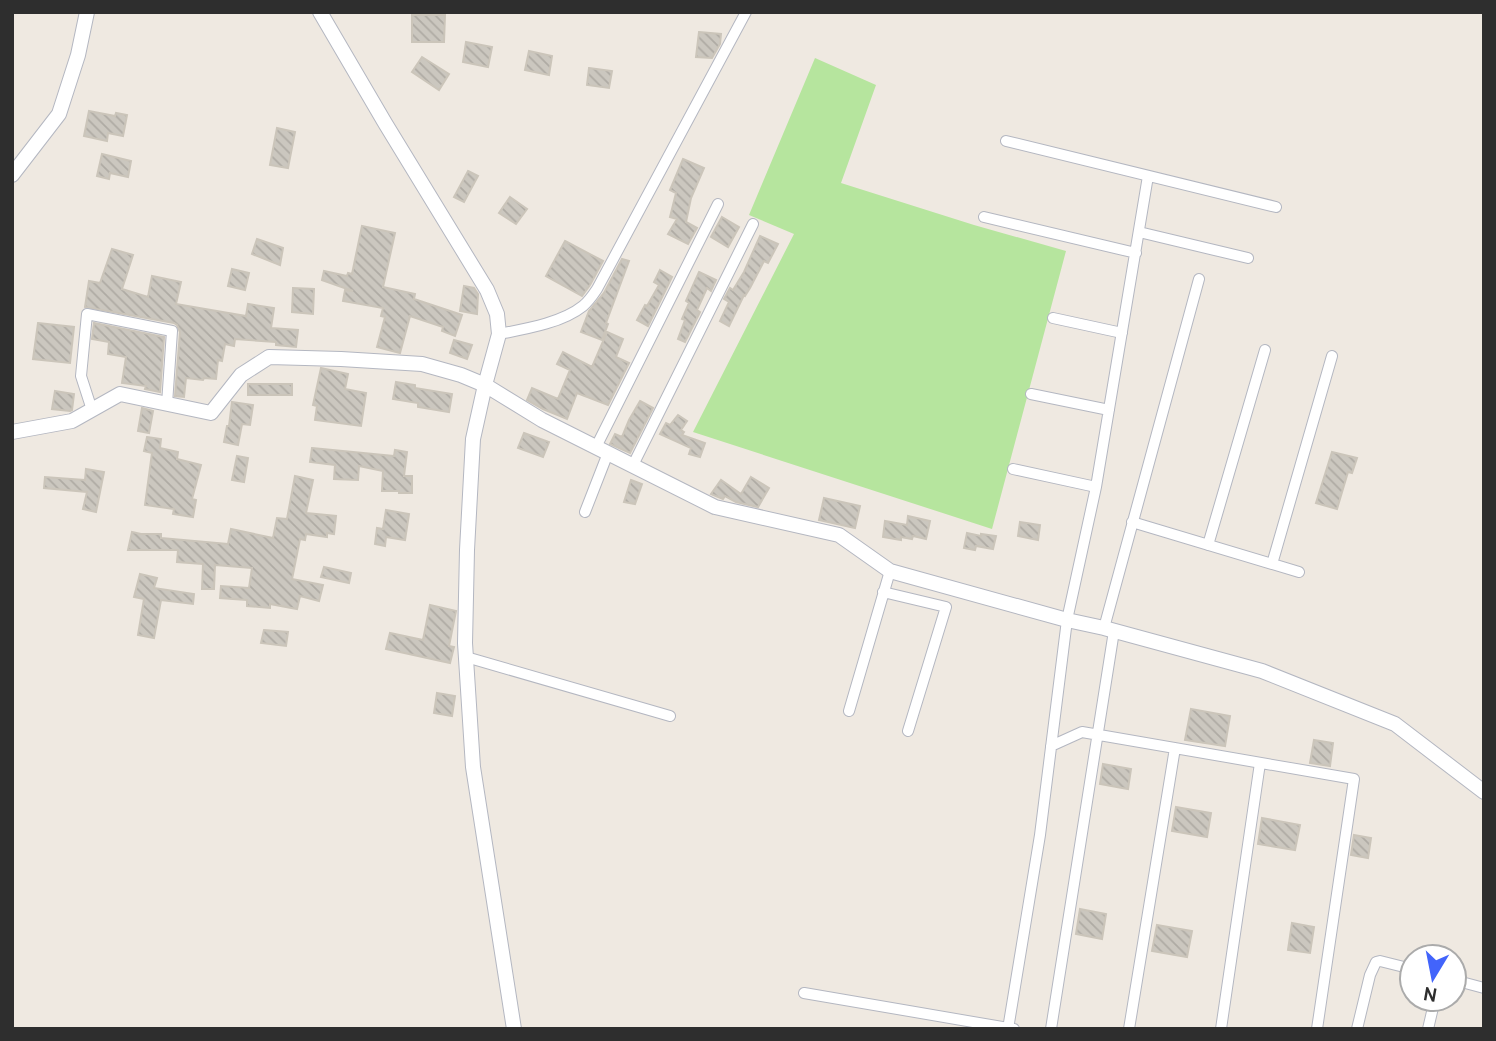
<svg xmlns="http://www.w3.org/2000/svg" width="1496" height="1041" font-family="Cabin,sans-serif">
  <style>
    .grass { fill: #b6e59e }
    .building { fill: url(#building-back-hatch); stroke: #cbc5ba; stroke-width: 2 }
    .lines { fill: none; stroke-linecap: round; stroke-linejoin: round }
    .street-casing { stroke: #b4b7c1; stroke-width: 12 }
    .secondary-casing { stroke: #b4b7c1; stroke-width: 16 }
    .street { stroke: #fff; stroke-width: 10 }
    .secondary { stroke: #fff; stroke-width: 14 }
  </style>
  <defs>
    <pattern id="building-back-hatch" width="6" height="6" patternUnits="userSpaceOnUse" patternTransform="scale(1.75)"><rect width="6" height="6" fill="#cbc7bf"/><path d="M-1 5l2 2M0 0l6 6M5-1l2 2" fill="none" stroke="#afaba4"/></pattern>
  </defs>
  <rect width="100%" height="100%" fill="#efe9e1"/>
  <path class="grass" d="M815 58 876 85 841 183 974 225 1066 251 992 529 693 432 794 234 749 215Z"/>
  <path class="building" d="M412 15H445L444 42H412Z
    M699 32 721 34 720 44 712 58 696 57Z
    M466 42 492 47 488 67 463 62Z
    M529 51 552 56 549 75 525 70Z
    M422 57 449 74 439 90 412 72Z
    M589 68 612 71 609 88 587 85Z
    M89 111 115 116 116 113 127 115 123 136 108 133 107 141 84 136Z
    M277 128 295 132 288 168 270 165Z
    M102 154 131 161 128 177 110 173 109 179 97 176Z
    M683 159 704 168 691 198 686 222 697 228 688 244 668 234 677 219 670 217 676 193 670 190Z
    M468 171 478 176 464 202 454 197Z
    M510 197 527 209 516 224 499 213Z
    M722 217 739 227 728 247 711 237Z
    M362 226 395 233 383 287 415 294 414 299 462 315 455 336 442 331 443 327 410 316 400 353 377 347 385 317 381 316 383 308 343 301 345 290 353 291 322 280 324 271 347 276 348 273 352 274Z
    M760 236 778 244 768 263 764 261 750 288 745 296 744 295 729 326 720 321 729 302 724 299 730 288 733 290 744 272Z
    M257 239 283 248 280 265 252 254Z
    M565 241 603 261 590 285 582 296 546 276Z
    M112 249 133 255 122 289 148 297 152 276 181 282 176 304 246 316 248 304 274 308 271 328 298 330 296 347 276 345V342L235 339 234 346 225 344 222 361 218 360 216 379 204 378 203 380 186 378 184 397 175 396 180 332 177 325 174 323 85 307 89 281 100 283Z
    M622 259 629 261 606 323 608 324 602 340 581 332 589 311 604 293Z
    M232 269 249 273 245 290 228 286Z
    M660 270 672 277 648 326 637 320 645 305 647 306 659 285 654 282Z
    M699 272 716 280 711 291 707 288 697 310 700 312 685 342 678 339 685 320 682 319 689 303 686 301Z
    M464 286 474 288 478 294 477 314 460 311Z
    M293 288 314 289 313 314 292 312Z
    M38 323 74 327 70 363 33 359Z
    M94 323 164 337 160 392 145 389 146 386 122 383 126 357 108 354 109 342 92 339Z
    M607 332 623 339 616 357 629 363 608 405 577 393 567 419 543 409 527 400 532 388 558 399 570 370 557 364 563 352 592 367Z
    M454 340 472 345 467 359 450 353Z
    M321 368 348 374 345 389 366 393 361 426 315 420 317 406 313 405Z
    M396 382 415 385V388L452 394 449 412 418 407V403L393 399Z
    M248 384H292V395H248Z
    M55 391 74 394 72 410 70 411 52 409Z
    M640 401 653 408 630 453 610 444 615 434 622 437 629 420Z
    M232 402 253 405 250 425 242 424 238 445 224 442 227 426H229Z
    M142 408 153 411 149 433 138 431Z
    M678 415 687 421 681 430 684 432 682 435 705 443 700 457 689 454 691 448 660 434 666 423 670 425Z
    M524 433 549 442 543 457 518 448Z
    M147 437 161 439 160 448 178 452 177 459 201 465 192 499 196 500 193 517 173 514 174 509 145 505 152 453 144 451Z
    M312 448 394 456 395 450 407 452 404 476H412V493H399V491H382L383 471 359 466 358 480 334 479 335 465 310 462Z
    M1332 452 1357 458 1352 473 1348 472 1337 509 1316 503Z
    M237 456 248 458 244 482 232 480Z
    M86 469 104 472 96 512 83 509 87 492 44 488 45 477 85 480Z
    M295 476 313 480 306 513 336 516 334 534 327 533V537L306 534 305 540 300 539 292 579 323 585 319 601 300 596 297 609 270 604V608L247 606V600L220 598 221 586 249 588 252 568 215 565 214 589H202L203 564 177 562 178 550H128L132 532 141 534H161V538L228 544 231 529 273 538 277 518 287 519Z
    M751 477 769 488 758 507 736 502 725 496 723 499 711 494 721 480 741 494Z
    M631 480 642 484 635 504 624 502Z
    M824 498 860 506 855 528 819 520Z
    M386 510 409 514 405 540 386 537 385 546 375 544 377 528 383 529Z
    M908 516 930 521 926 539 913 536 912 539 901 537V540L883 537 885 521 907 525Z
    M1020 522 1040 525 1038 540 1018 536Z
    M967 533 981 536V534L996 536 993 549 976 546 975 550 964 548Z
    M324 567 351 573 349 583 321 577Z
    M140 574 157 578 154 588 194 594 193 604 161 600 154 638 138 635 144 599 134 597Z
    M430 605 456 611 449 646 454 647 450 663 386 649 390 633 423 640Z
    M264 630 288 632 286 646 261 643Z
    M437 693 455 696 452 716 434 713Z
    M1191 709 1230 716 1225 746 1185 740Z
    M1314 740 1333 743 1330 766 1310 763Z
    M1103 764 1131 769 1128 789 1100 784Z
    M1176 807 1211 813 1207 837 1172 831Z
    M1262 818 1300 825 1295 850 1258 844Z
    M1354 835 1371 838 1368 858 1351 855Z
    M1080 909 1106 914 1102 939 1076 934Z
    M1292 923 1314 927 1310 953 1288 950Z
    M1157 925 1192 931 1187 957 1152 951Z"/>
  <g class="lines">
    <g class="street-casing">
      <path id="street" d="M1006 141 1276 207
        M984 217 1136 253
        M1139 232 1248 258
        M1053 318 1122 333
        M499 334C525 329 562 323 583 306 589 301 593 295 597 289L746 12
        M1031 394 1109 410
        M92 410 81 376 87 314 172 331 167 404
        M596 447 718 204
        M633 465 753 224
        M1013 469 1096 487
        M585 512 608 453
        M1132 522 1299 572
        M1208 545 1265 350
        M1272 564 1332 356
        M883 592 946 607 908 731
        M1104 628 1199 279
        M466 657 670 716
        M849 711 890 571
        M1051 746 1082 732 1354 779 1317 1029
        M1454 980 1484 988
        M804 993 1014 1029
        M1008 1029 1040 835 1067 620 1096 487 1148 176
        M1051 1029 1114 631
        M1129 1029 1175 748
        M1221 1029 1260 763
        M1357 1029 1370 975 1376 962 1380 961 1412 969
        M1428 1029 1435 999"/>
    </g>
    <g class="secondary-casing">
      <path id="secondary" d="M320 12 385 123 487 290 497 314 499 334 485 385 473 439 467 550 465 643 473 767 514 1029
        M12 175 59 114 78 55 87 12
        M12 432 72 421 120 394 211 413 241 375 269 357 341 359 422 364 461 375 485 385 542 420 715 507 839 535 890 571 1067 620 1104 628 1262 671 1395 724 1484 792"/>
    </g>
    <use href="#street" class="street"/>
    <use href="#secondary" class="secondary"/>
  </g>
  <rect width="1496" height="1041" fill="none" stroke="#2e2e2e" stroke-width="28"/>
  <g transform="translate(1433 978) rotate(190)"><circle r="33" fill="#ffffff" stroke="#ababab" stroke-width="2"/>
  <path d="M0-5L12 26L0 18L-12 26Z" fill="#4264fb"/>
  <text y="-10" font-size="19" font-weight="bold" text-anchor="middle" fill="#2e2e2e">N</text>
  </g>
</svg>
